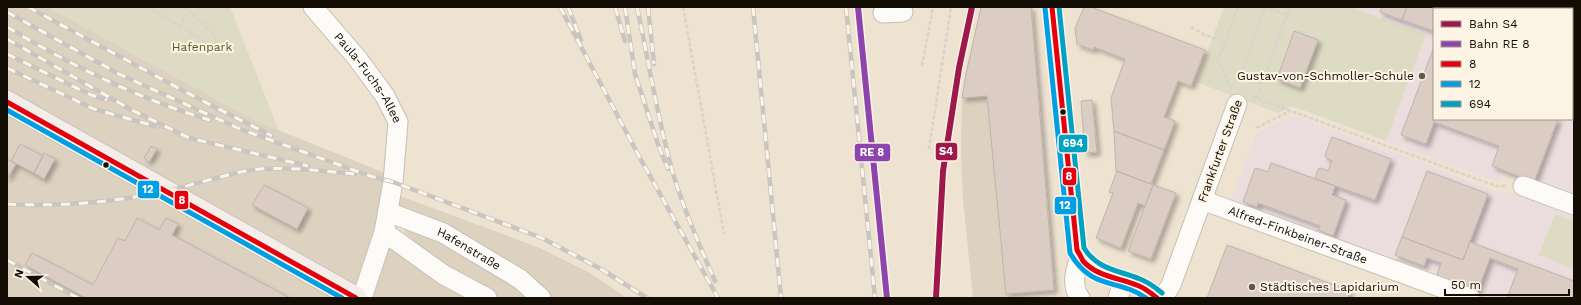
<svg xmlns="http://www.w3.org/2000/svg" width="1581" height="305" font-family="'Work Sans',sans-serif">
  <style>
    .industrial { fill: #ddd2c0 }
    .education { fill: #ebdcde; fill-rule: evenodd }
    .green { fill: #dedbc4 }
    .building { fill: #dbcdc4; stroke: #c1b4ab; filter: url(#shadow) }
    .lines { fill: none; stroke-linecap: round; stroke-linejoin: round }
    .minor-casing { stroke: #c8bfb1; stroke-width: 21 }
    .major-casing { stroke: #cac4bc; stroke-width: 24 }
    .path { stroke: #d7d3cd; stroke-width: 2.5; stroke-dasharray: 4 2; stroke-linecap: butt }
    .minor { stroke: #fcfbf8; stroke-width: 19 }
    .major { stroke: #f5ede9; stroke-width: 22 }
    .rail-casing { stroke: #c9c5c0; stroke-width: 4.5 }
    .rail { stroke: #fdf4e6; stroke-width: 3; stroke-dasharray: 9; stroke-linecap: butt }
    .bus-1-casing { stroke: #fdf4e6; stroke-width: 8 }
    .bus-2-casing { stroke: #fdf4e6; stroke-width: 8 }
    .bus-3-casing { stroke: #fdf4e6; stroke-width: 8 }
    .bus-1 { stroke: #e3000f; stroke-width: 5 }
    .bus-2 { stroke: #009ee3; stroke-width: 5 }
    .bus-3 { stroke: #01a1c4; stroke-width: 5 }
    .rail-1-casing { stroke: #fdf4e6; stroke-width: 9 }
    .rail-2-casing { stroke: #fdf4e6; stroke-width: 9 }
    .rail-1 { stroke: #9f184c; stroke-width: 6 }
    .rail-2 { stroke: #8e44ad; stroke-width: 6 }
    .poi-dot { fill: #60584b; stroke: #fdf4e6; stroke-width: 1.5 }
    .bus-dot { fill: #140d03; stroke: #fdf4e6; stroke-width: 1.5 }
    .labels { text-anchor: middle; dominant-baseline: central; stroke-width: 4; stroke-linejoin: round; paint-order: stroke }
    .park-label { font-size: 12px; fill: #555e1f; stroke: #fdf4e6 }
    .poi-label { font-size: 12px; fill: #140d03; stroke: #fdf4e6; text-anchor: end }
    .street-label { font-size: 12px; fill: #140d03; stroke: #fdf4e6 }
    .line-badge { stroke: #fdf4e6; stroke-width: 1.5 }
    .badge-label { font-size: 11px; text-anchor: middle; font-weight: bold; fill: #fff }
  </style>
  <defs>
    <filter id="shadow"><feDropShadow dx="3.5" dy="3.5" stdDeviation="2" flood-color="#0004"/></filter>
  </defs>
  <rect width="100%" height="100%" fill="#eee2d0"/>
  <path class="industrial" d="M7 7H48L258 122 385 173 386 225 469 298H7Z
    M981 7H1010L991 97 1010 298H973L963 200 961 153 962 98 966 74Z
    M400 196 540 248 590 273 627 298H493L421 249 405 233 399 214Z"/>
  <path class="education" d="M1350 7H1574V199L1502 173 1499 182 1386 141 1426 34ZM1434 9H1572V119H1434Z
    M1294 116 1417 161 1494 191 1520 195 1574 215V298H1483L1432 279 1435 272 1384 254 1381 259 1231 202 1256 134Z"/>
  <path class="green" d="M47 7H230L279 131 258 122Z
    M1224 7H1350L1426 34 1386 141 1292 106 1278 113 1196 82Z
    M1555 214 1574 221V269L1539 255Z"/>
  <path class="building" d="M981 7H1031L1054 290 1006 294 987 96 962 98 966 74Z
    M1084 7H1091L1205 50 1191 86 1178 81 1164 117 1175 121 1164 150 1114 131 1111 98 1125 59 1094 47 1093 50 1077 44 1075 28Z
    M1382 7H1407L1402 20 1380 12Z
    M1407 7H1454L1459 9H1434V31L1402 20Z
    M1546 7H1574V23L1572 28V9H1546Z
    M1294 31 1318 40 1300 88 1277 79Z
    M1434 47V119H1558L1534 182 1492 166 1499 146 1434 122 1426 144 1401 135Z
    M1572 55H1574V66H1572Z
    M1092 100 1097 152 1085 153 1081 101Z
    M1114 131 1164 150 1151 184 1116 171Z
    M1332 137 1391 159 1375 200 1316 179V176L1318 169 1321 168 1328 171 1332 161 1327 159 1325 155Z
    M20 144 43 156 34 173 11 161Z
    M151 146 157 149 149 162 144 158Z
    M44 153 55 159 44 179 34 173Z
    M7 159 16 164 7 179Z
    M1271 163 1335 186 1332 195 1346 200 1333 236 1318 230 1320 226 1258 203 1257 207 1243 202 1255 168 1268 172Z
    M1117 171 1153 185 1145 206 1138 203 1121 248 1096 238 1113 193 1109 192Z
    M1427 171 1488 194 1463 260 1402 237Z
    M264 185 308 208 297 229 252 205Z
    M1153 185 1176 193 1151 259 1128 251Z
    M137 218 159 230 166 218 178 224 172 235 290 298H86L25 265 32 253 93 285 118 238 125 241Z
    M1402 237 1463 260 1470 242 1574 281V298H1507L1518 269 1490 258 1477 293 1436 278 1441 263 1427 258 1424 266 1395 255Z
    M1227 245 1350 291 1348 298H1207Z"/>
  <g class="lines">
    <g class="minor-casing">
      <g id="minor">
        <path id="s1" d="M313 7 357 58 385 96 398 122 393 182 384 232 444 275 487 298"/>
        <path d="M1052 7 1077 250C1091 284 1137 275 1157 298"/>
        <path d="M883 13 903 12"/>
        <path d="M1523 186 1574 205"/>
        <path id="s2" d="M1202 200 1470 298"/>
        <path id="s3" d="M388 212 443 233 520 279 541 298"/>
        <path d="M1080 257C1075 271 1071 286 1080 298"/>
        <path d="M362 298 384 232"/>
        <path d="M1118 298 1123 281"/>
        <path d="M1160 298 1166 293 1171 285 1237 104"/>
      </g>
    </g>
    <g class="major-casing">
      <path id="major" d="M7 102 356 298"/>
    </g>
    <path class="path" d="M148 7 180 26 188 12
      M683 7 724 234
      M1287 15 1289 7
      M180 26 211 46 217 43 211 31 184 7
      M1191 27 1203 34 1225 42
      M922 66 933 7
      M1262 84 1241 76 1265 7
      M1231 89 1218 60 1238 7
      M1253 97 1496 186H1506
      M1257 98 1287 15 1266 7
      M1256 128 1290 111
      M929 149 951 7"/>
    <use href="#minor" class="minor"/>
    <use href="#major" class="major"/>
    <g class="rail-casing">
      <path id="rail" d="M28 7 195 97 272 136
        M560 7 640 158 718 298
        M568 7 581 40
        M615 7 625 41
        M625 7 635 74 659 147 668 169
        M637 7C649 63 658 122 674 177 685 212 700 247 715 281
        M648 7 654 64
        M753 7 781 298
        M846 7 875 298
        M7 12 119 74 240 129 370 176 393 182 542 238 601 269 647 298
        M7 27C71 65 138 99 210 120
        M7 39 130 109 189 138 308 166
        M7 54 91 95 107 100
        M7 68 94 109 158 127
        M7 204C60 207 115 202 167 191 193 185 220 176 246 171 279 165 322 171 355 174
        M7 260 78 298"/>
    </g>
    <use href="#rail" class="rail"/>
    <g class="bus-1-casing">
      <path id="bus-1" d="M1052 7 1077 250C1079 253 1081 257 1083 261 1097 277 1121 278 1139 286 1146 289 1151 293 1157 298
        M7 102 356 298"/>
    </g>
    <g class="bus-2-casing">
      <path id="bus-2" d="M1045 8 1070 253C1092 291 1118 278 1146 298
        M7 110 342 298"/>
    </g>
    <g class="bus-3-casing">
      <path id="bus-3" d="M1059 7 1084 248C1098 270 1118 270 1140 279 1148 282 1155 287 1162 293"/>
    </g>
    <use href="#bus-1" class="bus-1"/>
    <use href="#bus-2" class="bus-2"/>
    <use href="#bus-3" class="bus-3"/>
    <g class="rail-1-casing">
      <path id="rail-1" d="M936 298 943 171 959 68 972 7"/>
    </g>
    <g class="rail-2-casing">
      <path id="rail-2" d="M858 7 887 298"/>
    </g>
    <use href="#rail-1" class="rail-1"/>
    <use href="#rail-2" class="rail-2"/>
  </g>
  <g class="poi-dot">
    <circle cx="1422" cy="76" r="4"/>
    <circle cx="1252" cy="287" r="4"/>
  </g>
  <g class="bus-dot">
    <circle cx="1063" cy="112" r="3.5"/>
    <circle cx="106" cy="165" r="3.5"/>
  </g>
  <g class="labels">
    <g class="park-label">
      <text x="202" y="47">Hafenpark</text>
    </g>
    <g class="poi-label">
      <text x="1414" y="76">Gustav-von-Schmoller-Schule</text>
      <text x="1260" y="287" text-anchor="start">Städtisches Lapidarium</text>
    </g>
    <g class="street-label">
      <text stroke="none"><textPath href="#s1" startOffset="90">Paula-Fuchs-Allee</textPath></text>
      <text transform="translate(1220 151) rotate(-70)">Frankfurter Straße</text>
      <text stroke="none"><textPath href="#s2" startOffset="102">Alfred-Finkbeiner-Straße</textPath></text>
      <text stroke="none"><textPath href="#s3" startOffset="89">Hafenstraße</textPath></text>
    </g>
  </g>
  <g class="line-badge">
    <rect x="1058" y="134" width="30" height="19" rx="4" fill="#01a1c4"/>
    <rect x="935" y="142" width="23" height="19" rx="4" fill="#9f184c"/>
    <rect x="854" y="143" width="37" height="19" rx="4" fill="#8e44ad"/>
    <rect x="1062" y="167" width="15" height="19" rx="4" fill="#e3000f"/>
    <rect x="137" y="180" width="23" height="19" rx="4" fill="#009ee3"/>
    <rect x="174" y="190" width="15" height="20" rx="4" fill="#e3000f"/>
    <rect x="1054" y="196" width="23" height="19" rx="4" fill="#009ee3"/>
  </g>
  <g class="badge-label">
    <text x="1073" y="147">694</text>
    <text x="946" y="155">S4</text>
    <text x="872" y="156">RE 8</text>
    <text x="1069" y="180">8</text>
    <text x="148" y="193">12</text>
    <text x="182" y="204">8</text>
    <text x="1065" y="209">12</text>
  </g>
  <rect width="1581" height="305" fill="none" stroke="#140d03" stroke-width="16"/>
  <rect x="1433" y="8" width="140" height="112" fill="#fdf4e6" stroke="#a0988b"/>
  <rect x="1441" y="21" width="20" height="6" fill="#9f184c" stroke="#a0988b"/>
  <text x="1469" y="28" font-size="12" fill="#140d03">Bahn S4</text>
  <rect x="1441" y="41" width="20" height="6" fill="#8e44ad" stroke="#a0988b"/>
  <text x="1469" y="48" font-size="12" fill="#140d03">Bahn RE 8</text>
  <rect x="1441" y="61" width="20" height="6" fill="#e3000f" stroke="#a0988b"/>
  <text x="1469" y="68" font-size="12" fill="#140d03">8</text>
  <rect x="1441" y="81" width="20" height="6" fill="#009ee3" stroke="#a0988b"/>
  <text x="1469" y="88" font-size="12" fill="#140d03">12</text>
  <rect x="1441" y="101" width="20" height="6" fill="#01a1c4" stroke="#a0988b"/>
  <text x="1469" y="108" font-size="12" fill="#140d03">694</text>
  <g transform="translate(28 277) rotate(290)" stroke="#fdf4e6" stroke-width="3" paint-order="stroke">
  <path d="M0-3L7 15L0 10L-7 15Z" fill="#140d03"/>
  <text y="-6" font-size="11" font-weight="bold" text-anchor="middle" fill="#140d03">N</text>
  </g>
  <path d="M1445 289v6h124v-6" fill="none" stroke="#140d03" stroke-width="2"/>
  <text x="1451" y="289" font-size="12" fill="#140d03" stroke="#fdf4e6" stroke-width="3" paint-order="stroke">50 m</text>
</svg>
